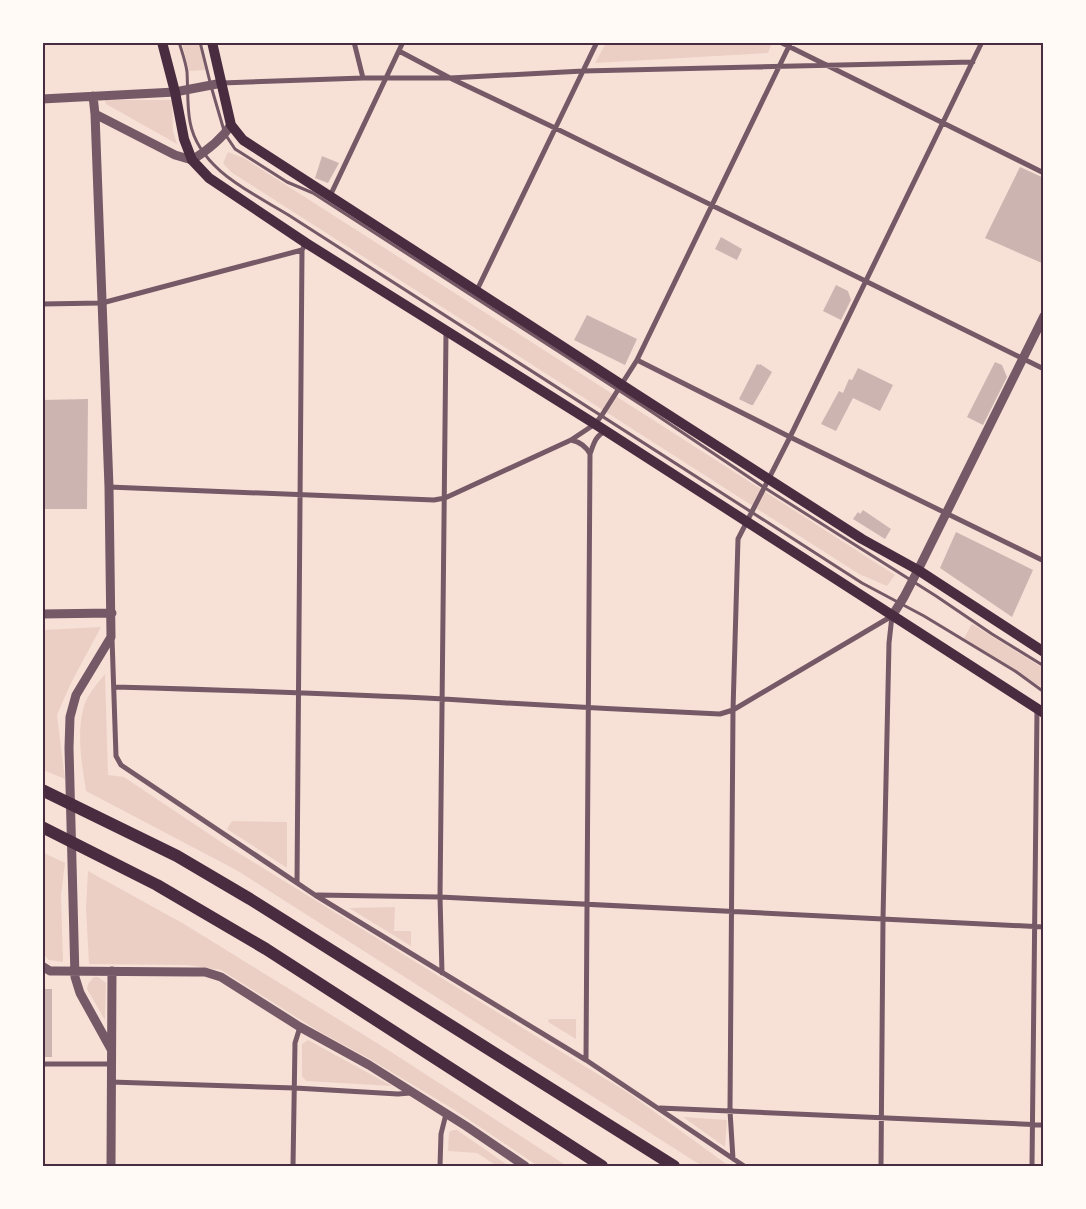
<svg xmlns="http://www.w3.org/2000/svg" width="1086" height="1209" font-family="'Open Sans',sans-serif">
  <style>
    .green { fill: #ebcfc5 }
    .building { fill: #ccb4b1 }
    .lines { fill: none; stroke-linecap: round; stroke-linejoin: round }
    .service { stroke: #755966; stroke-width: 3 }
    .minor { stroke: #755966; stroke-width: 5 }
    .tertiary { stroke: #755966; stroke-width: 9 }
    .secondary { stroke: #4a2c40; stroke-width: 10 }
    .motorway { stroke: #4a2c40; stroke-width: 12 }
    .neatline { fill: none; stroke: #4a2c40; stroke-width: 2 }
  </style>
  <rect width="100%" height="100%" fill="#f7e1d7"/>
  <path class="green" d="M766 42 771 45 768 53 595 63 606 43Z
    M182 43H199L206 70 189 71Z
    M105 100H172L173 131 177 144 106 104Z
    M228 152 244 158 895 575 887 586 859 574 231 172 223 163Z
    M972 624 1043 668V688L964 638Z
    M101 627 71 683 57 715 65 779 43 770V630Z
    M105 674 108 775 124 777 224 844 630 1094 729 1166H702L238 871 86 791C82 764 76 734 84 706 88 694 97 684 105 674Z
    M232 821 287 822V868L227 829Z
    M42 852 65 863 61 895 63 962 49 960 43 954Z
    M88 871 184 924 385 1048 567 1166H538L453 1109 368 1058 320 1032 221 970 187 965 89 964 86 908Z
    M395 907 394 931H411V946L349 908Z
    M94 977H98L106 983 105 1020 87 989 88 984Z
    M549 1019H576V1039L548 1022Z
    M308 1040 392 1086 306 1081 302 1076V1044Z
    M683 1117 727 1120 725 1147Z
    M453 1130H457L509 1166H497L477 1153 448 1151 449 1132Z"/>
  <path class="building" d="M322 156 339 163 328 183 315 178Z
    M1020 167 1044 178V264L985 238Z
    M721 237 742 249 737 260 715 249Z
    M836 285 848 291 851 300 841 320 823 311Z
    M587 315 637 339 625 365 574 340Z
    M995 362 1002 365 1007 377 983 425 967 417Z
    M757 364 759 365 760 364 772 372 753 405H751L739 399Z
    M858 368 893 385 880 411 853 398 836 431 821 424 839 391 843 393 849 379 852 380Z
    M88 399 87 509H42V400Z
    M863 510 891 529 885 539 853 519 858 512 860 514Z
    M956 532 1033 570 1012 617 940 568Z
    M42 989H52V1057H42Z"/>
  <g class="lines">
    <path class="service" d="M179 42C182 52 186 63 187 72 188 89 187 106 190 122 199 170 253 193 290 216L862 583 924 616 1015 671 1044 692
      M200 42 211 86 225 134 235 149 287 182 313 193 643 406 765 488 936 596 992 634 1044 666"/>
    <path class="minor" d="M354 42 363 78
      M780 42 1044 173
      M399 51 450 78 555 128 1044 369
      M222 83 363 78H450L583 71 973 62
      M330 196 403 42
      M477 290 597 42
      M42 304 102 303 302 250
      M637 360 790 437 1044 561
      M571 440C580 442 586 446 590 454
      M109 487 434 500 445 498 571 440 595 424 602 415 637 360 791 42
      M112 638 116 756 121 765 315 895 586 1060 744 1166
      M114 687C224 690 334 693 444 699 536 705 628 710 720 714L733 710 892 616
      M297 883 302 250 306 243
      M317 895 440 897 1044 927
      M442 973 440 897 446 332
      M586 1060 590 454C594 443 595 436 606 431
      M42 1064H111
      M111 1082 295 1088 398 1094 410 1093
      M660 1108 1044 1125
      M733 1159 730 1111 733 710 738 539 790 437 982 42
      M293 1166 295 1043 300 1027
      M440 1166 441 1134 446 1114
      M881 1166 883 919 889 643 892 616
      M1032 1166 1037 710"/>
    <path class="tertiary" d="M93 96 95 114 109 487 111 637 76 695 70 717 69 748 75 977 80 993 111 1049
      M42 99 175 92 222 83
      M95 114 175 155 192 160C208 150 221 140 231 125
      M42 614 112 613
      M892 616 904 597 918 570 1044 316
      M42 966 50 971H55L193 972H205L221 977 300 1027 369 1065 466 1126 525 1166
      M111 1166 112 971"/>
    <path class="secondary" d="M162 42 175 92 184 139 192 160 209 178 306 243 595 424 1044 713
      M212 42 231 125 243 140 639 396 862 539 918 570 1044 652"/>
    <path class="motorway" d="M42 790 177 856 250 899 674 1166
      M42 827 157 885 266 949 602 1166"/>
  </g>
  <rect width="1086" height="1209" fill="none" stroke="#fffaf5" stroke-width="88"/>
  <rect x="44" y="44" width="998" height="1121" class="neatline"/>
</svg>
